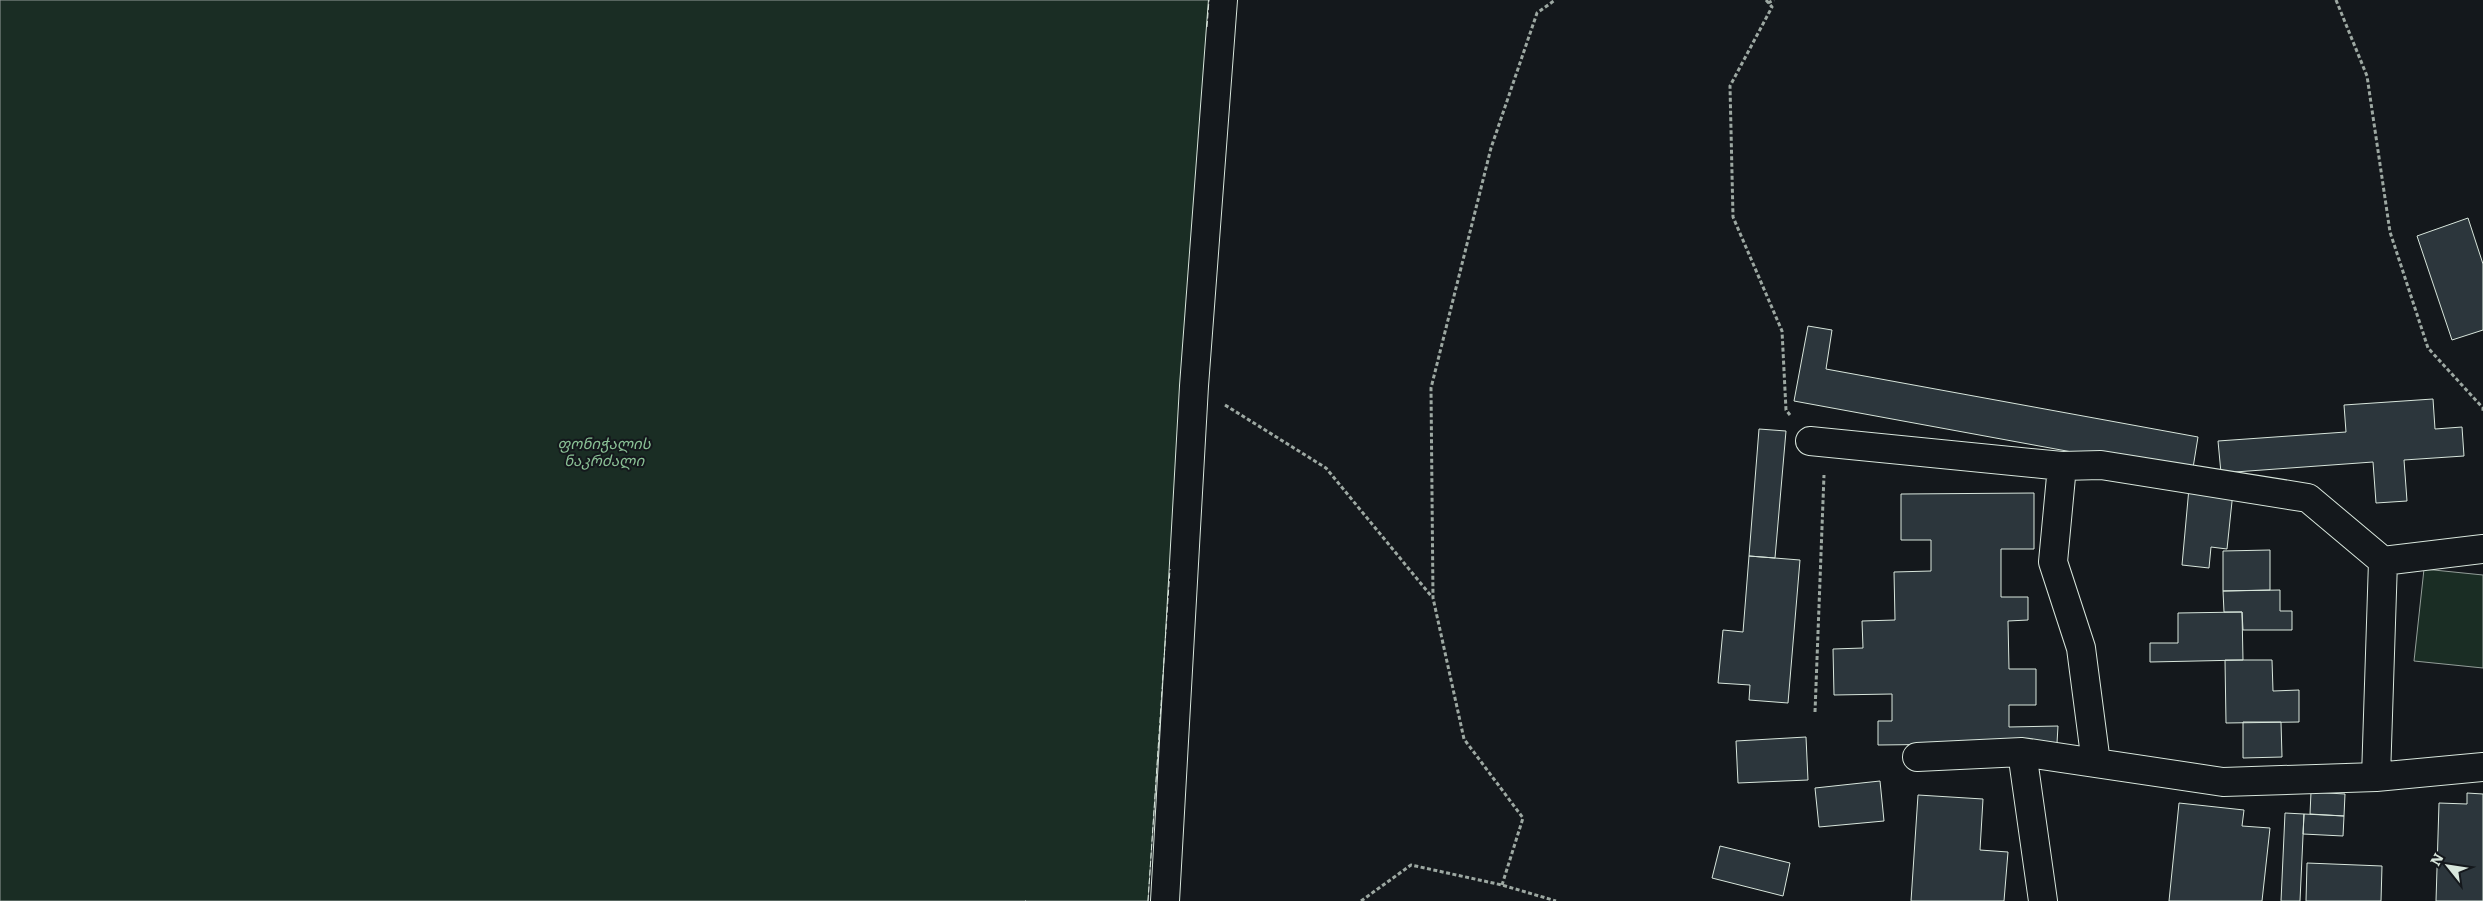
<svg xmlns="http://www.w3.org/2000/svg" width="2483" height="901" font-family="Literata,'Noto Sans Georgian',serif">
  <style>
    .green { fill: #1a2d24; stroke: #939e99 }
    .building { fill: #2c363c; stroke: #d8e6dc }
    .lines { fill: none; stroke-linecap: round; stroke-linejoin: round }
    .street-casing { stroke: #d8e6dc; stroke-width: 30 }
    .path { stroke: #9da8a2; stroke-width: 3; stroke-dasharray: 4 2.5; stroke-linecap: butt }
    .street { stroke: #14181c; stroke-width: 28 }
    .fence { stroke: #d8e6dc; stroke-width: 1; stroke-dasharray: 6 2.5; stroke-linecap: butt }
    .labels { text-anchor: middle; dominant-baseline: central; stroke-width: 4; stroke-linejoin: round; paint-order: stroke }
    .park-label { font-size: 15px; font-style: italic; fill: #8ac095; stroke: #14181c }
  </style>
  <rect width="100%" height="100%" fill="#14181c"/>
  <path class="green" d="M0 0H1209L1148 901H0Z
    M2424 569 2483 575V668L2414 661Z"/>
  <path class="building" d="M2468 218 2483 264V330L2452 340 2417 236Z
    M1808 326 1832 330 1826 369 2198 437 2192 474 1794 401Z
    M2433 399 2435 429 2462 427 2464 456 2404 460 2407 501 2376 503 2373 462 2221 473 2218 441 2346 432 2344 405Z
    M1759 429 1786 431 1775 558 1749 556Z
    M2189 488 2233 492 2227 549 2211 547 2209 568 2182 565Z
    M2034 493V549H2001V597H2028V620L2008 621 2009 669H2036V705H2009V727L2058 726 2057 743 1878 745V721H1892V694L1834 695 1833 649 1863 648 1862 621 1895 620 1894 572 1931 571V540H1901V494Z
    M2270 550V590L2223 591V551Z
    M1749 556 1800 560 1788 703 1749 700 1750 685 1718 683 1723 630 1743 632Z
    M2280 590V611H2292V630H2243L2242 612H2224L2223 591Z
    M2242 612 2243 660 2150 662V643H2178V613Z
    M2225 660H2272L2273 691 2299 690V722L2226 723Z
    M2243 722H2281L2282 757 2243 758Z
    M1806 737 1808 780 1738 783 1736 741Z
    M1880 781 1884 821 1819 827 1815 788Z
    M2311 792 2345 794 2344 816 2310 814Z
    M2467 793 2483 794V901H2436L2439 803 2467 804Z
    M1918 795 1983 799 1980 850 2008 852 2004 901H1911Z
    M2179 803 2244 810 2242 826 2270 828 2262 901H2169Z
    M2285 813 2304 814 2300 901H2281Z
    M2304 814 2344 816 2343 836 2303 834Z
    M1720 846 1790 863 1783 896 1712 878Z
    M2307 863 2382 866 2381 901H2306Z"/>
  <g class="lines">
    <g class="street-casing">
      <path id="street" d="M1810 441 2062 466 2101 465 2308 498 2383 561
        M2062 466 2053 562 2081 648 2096 763
        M2483 549 2383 561 2376 777 2483 767
        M2022 752 2043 901
        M1917 757 2022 752 2223 782 2376 777
        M1165 901 1194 386 1223 0"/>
    </g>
    <path class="path" d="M1766 0 1772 7 1730 86 1733 217 1782 331 1786 410 1790 415
      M2336 0 2367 76 2390 232 2428 348 2483 408V413
      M1768 3 1774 0
      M1225 405 1326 468 1432 597
      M1815 712 1824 475
      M1502 885 1523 818 1464 739 1433 598 1431 388 1491 148 1537 13 1555 0
      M1361 901 1411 865 1502 885 1556 901"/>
    <use href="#street" class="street"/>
    <path class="fence" d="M1207 27 1209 0
      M1025 901H1026
      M1148 901 1170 569"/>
  </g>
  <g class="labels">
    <g class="park-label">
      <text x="604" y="442">ფონიჭალის<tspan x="604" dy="17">ნაკრძალი</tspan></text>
    </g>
  </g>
  <g transform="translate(2448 866) rotate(300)" stroke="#14181c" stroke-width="4" paint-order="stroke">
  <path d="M0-4L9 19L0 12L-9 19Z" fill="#d8e6dc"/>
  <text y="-8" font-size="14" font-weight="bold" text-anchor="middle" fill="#d8e6dc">N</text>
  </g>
</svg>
